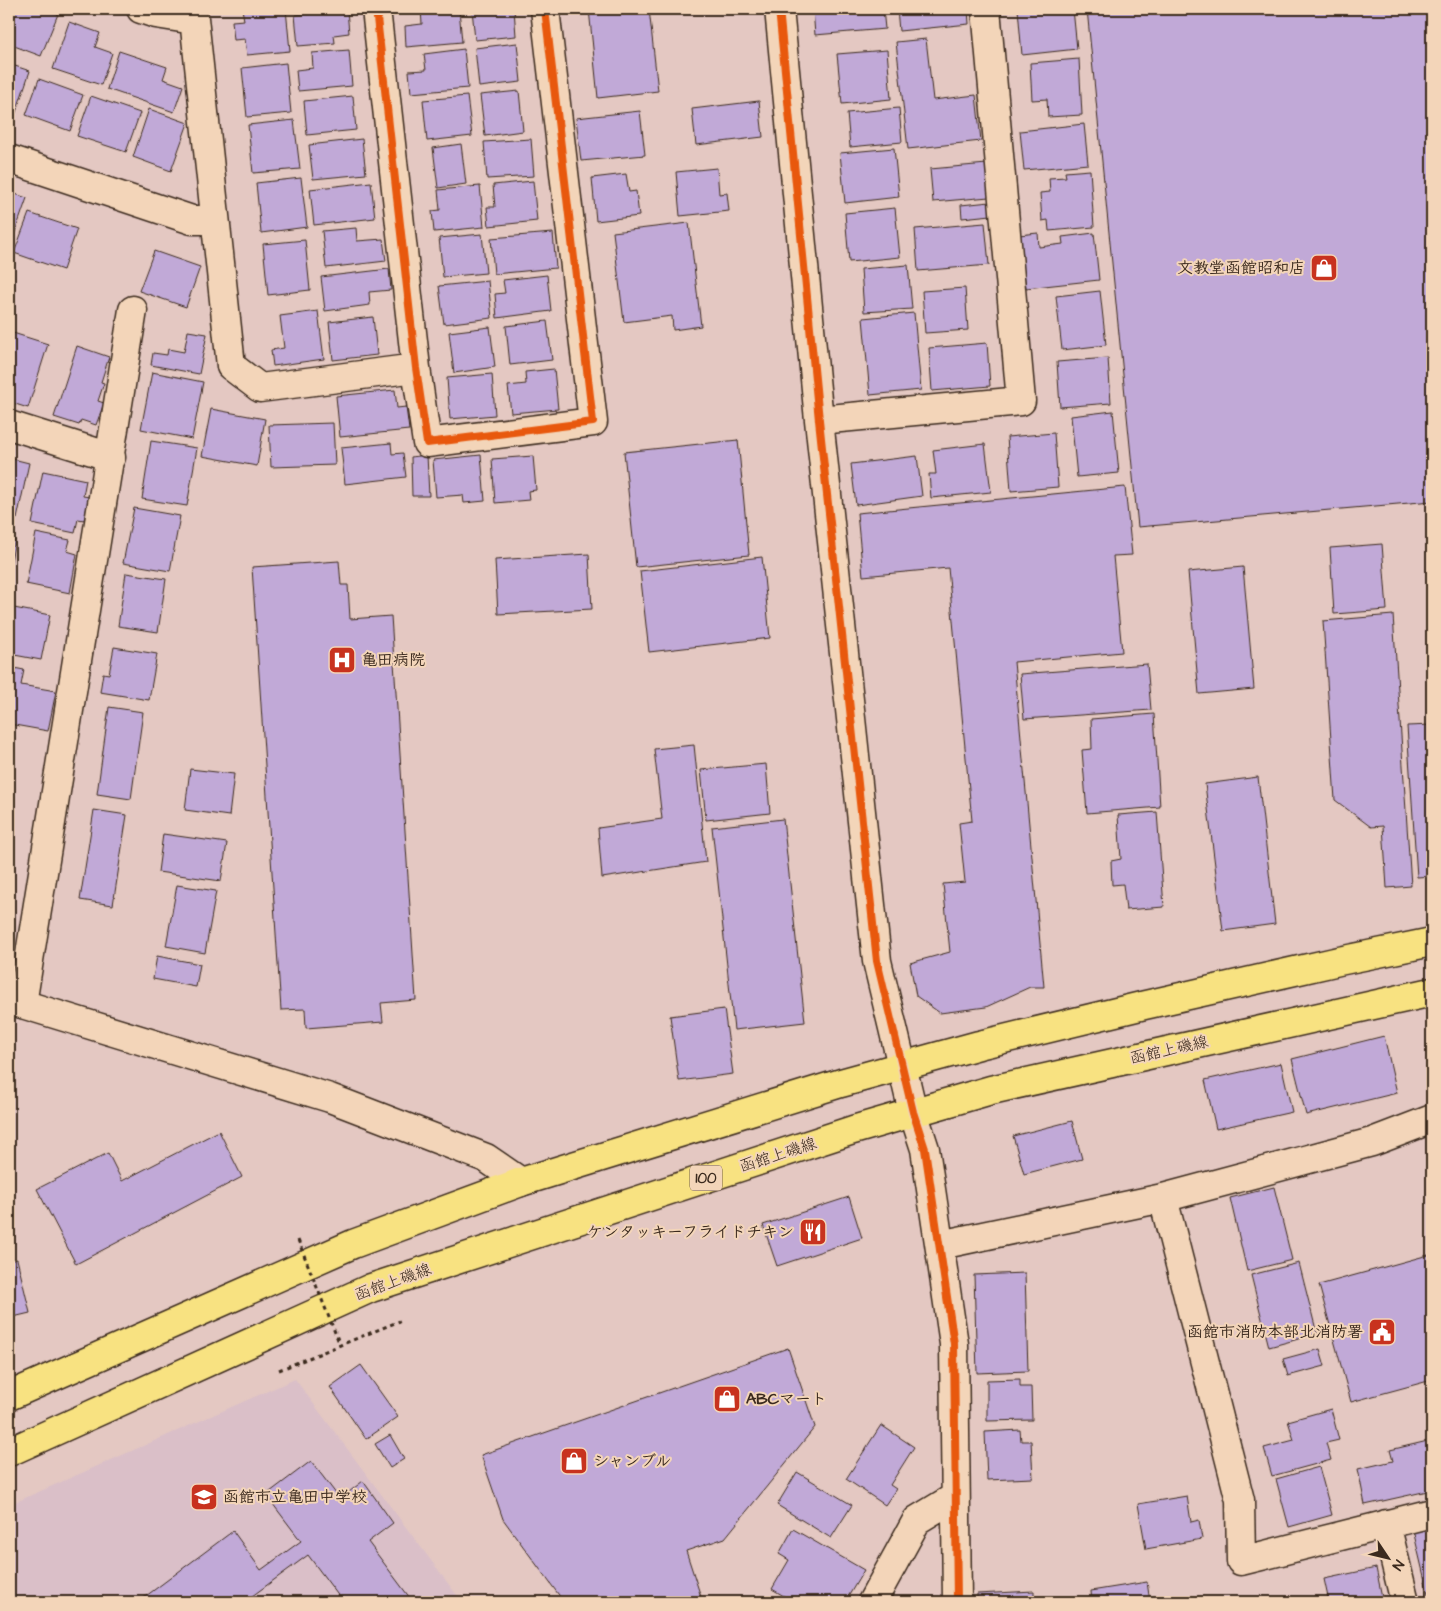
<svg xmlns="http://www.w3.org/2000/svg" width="1441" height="1611" font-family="'Architects Daughter','Klee One',sans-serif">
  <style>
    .built { fill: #dabfc8 }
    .building { fill: #c1a9d7; stroke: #3b2a1e }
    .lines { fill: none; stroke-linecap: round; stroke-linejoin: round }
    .minor-casing { stroke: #3b2a1e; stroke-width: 31 }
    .tertiary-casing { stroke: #3b2a1e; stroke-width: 31 }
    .primary-casing { stroke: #3b2a1e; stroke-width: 31 }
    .path { stroke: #3b2a1e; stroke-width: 3; stroke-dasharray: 4 4; stroke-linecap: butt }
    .minor { stroke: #f3d5b9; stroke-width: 28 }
    .tertiary { stroke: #f3d5b9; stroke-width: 28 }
    .primary { stroke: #f8e281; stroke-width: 28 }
    .path-bridge { stroke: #3b2a1e; stroke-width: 3; stroke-dasharray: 4 4; stroke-linecap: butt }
    .cycleway-casing { stroke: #f3d5b9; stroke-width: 11 }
    .cycleway { stroke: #e8590c; stroke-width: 8 }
    .labels { text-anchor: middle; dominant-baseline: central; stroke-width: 4; stroke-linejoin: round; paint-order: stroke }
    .shield { fill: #f3d5b9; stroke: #725d4c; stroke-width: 1 }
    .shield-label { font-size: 15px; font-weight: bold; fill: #3b2a1e }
    .poi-label { font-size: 16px; font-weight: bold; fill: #3b2a1e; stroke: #f3d5b9; text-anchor: start }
    .street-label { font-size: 16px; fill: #3b2a1e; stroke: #f3d5b9 }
  </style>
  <rect width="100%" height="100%" fill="#e4c8c2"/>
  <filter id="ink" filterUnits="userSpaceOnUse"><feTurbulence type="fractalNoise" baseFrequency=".02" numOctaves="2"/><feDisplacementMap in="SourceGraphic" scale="10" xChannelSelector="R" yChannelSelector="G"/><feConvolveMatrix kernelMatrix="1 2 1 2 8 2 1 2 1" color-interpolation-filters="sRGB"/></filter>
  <g filter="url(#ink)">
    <path class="built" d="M295 1379 462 1602H9V1505Z"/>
    <path class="building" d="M13 9H43L58 14 41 56 9 44V20Z
      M242 9H286L290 51 247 55 245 39 234 40 232 21 244 20Z
      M421 9H459L462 42 406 47 405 26 422 24Z
      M472 9H514L516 36 475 40Z
      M589 9H649L658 91 598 98Z
      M813 9H883L885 29 815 35Z
      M897 9H968L969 24 899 31Z
      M1018 9H1073L1077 49 1022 55Z
      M1087 9H1432V501L1138 527Z
      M347 10 349 33 334 35 335 43 298 46 295 15Z
      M69 22 100 33 95 47 112 53 101 85 53 69Z
      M926 39 933 100 976 95 981 141 908 149 896 42Z
      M517 43 521 82 479 87 475 48Z
      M464 49 468 88 411 93 409 71 426 70 424 54Z
      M349 50 352 86 298 91 296 70 313 68 312 53Z
      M887 50 891 99 842 104 837 54Z
      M119 51 167 67 163 79 183 86 174 112 107 89Z
      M1079 59 1082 115 1048 117 1047 99 1032 100 1030 63Z
      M286 63 291 113 247 117 242 68Z
      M9 64 30 71 15 115 9 113Z
      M39 79 83 95 70 131 26 115Z
      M519 91 523 131 485 136 480 95Z
      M91 96 140 113 126 152 77 136Z
      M353 96 356 130 307 135 304 101Z
      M467 96 472 136 427 141 423 100Z
      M759 101 763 137 696 145 692 109Z
      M899 108 902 142 850 147 847 113Z
      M149 109 188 123 171 171 133 157Z
      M640 111 645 155 581 161 576 118Z
      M294 120 300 169 253 173 248 125Z
      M1084 124 1088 164 1024 170 1020 131Z
      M362 139 366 174 313 179 309 145Z
      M531 139 534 176 487 179 484 142Z
      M461 144 466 184 438 188 433 148Z
      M894 148 899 197 845 203 840 153Z
      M987 164 989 197 933 202 930 169Z
      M717 168 719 194 727 193 729 211 680 216 676 172Z
      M1090 170 1094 227 1049 231 1048 220 1042 221 1040 193 1050 192 1049 178 1066 177 1065 172Z
      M626 174 629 192 636 191 639 216 596 221 592 178Z
      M301 178 307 227 261 233 256 183Z
      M533 181 537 221 489 226 487 207H495L493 185Z
      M371 182 375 218 314 225 310 189Z
      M480 186 484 227 434 232 432 211 440 210 438 190Z
      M9 192 27 198 9 249Z
      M990 202 991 215 962 218 961 205Z
      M895 208 900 257 849 262 845 213Z
      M29 213 77 229 63 270 14 253Z
      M689 223 701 326 673 330 672 316 624 322 613 232Z
      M985 223 989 265 918 271 915 229Z
      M356 228 357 241 383 239 386 261 326 268 322 231Z
      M553 233 556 268 494 274 491 238Z
      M1038 233 1039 247 1063 244 1062 237 1094 233 1099 280 1026 288 1019 235Z
      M482 234 486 273 443 277 439 238Z
      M305 240 310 290 268 295 263 244Z
      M154 251 200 267 186 307 139 291Z
      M908 265 912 309 864 312 861 269Z
      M389 269 391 290 369 292 370 305 325 311 321 277Z
      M547 275 551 311 497 318 495 294 505 293 503 280Z
      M488 281 492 318 444 324 439 286Z
      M965 288 968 330 925 333 922 291Z
      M1100 291 1106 345 1062 350 1056 296Z
      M318 311 324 359 273 366 271 350 284 348 280 316Z
      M914 313 921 390 870 395 863 318Z
      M373 317 377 355 333 360 329 322Z
      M547 321 552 360 510 365 506 326Z
      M490 327 495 367 454 373 449 332Z
      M188 331 207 334 199 374 151 365 153 353 167 355 168 349 184 352Z
      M13 333 48 344 28 408 9 402V345Z
      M987 343 990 386 932 391 929 348Z
      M77 346 109 357 101 382 104 383 98 401 104 403 96 425 81 420 79 425 54 417Z
      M1108 358 1111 403 1060 407 1057 362Z
      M554 369 558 409 511 413 508 386 526 384 525 372Z
      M152 372 203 382 192 439 141 429Z
      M492 374 495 415 450 419 447 378Z
      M395 390 397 408 406 407 409 430 340 437 336 396Z
      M211 409 265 419 257 466 202 456Z
      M1113 411 1119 473 1077 477 1071 416Z
      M333 423 335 465 271 467 269 425Z
      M1054 433 1058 487 1011 491 1007 437Z
      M738 440 749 555 636 567 624 452Z
      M151 441 197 448 187 506 142 499Z
      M391 443 392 454 403 453 406 477 345 484 341 448Z
      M985 444 991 492 931 498 929 474H936L933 450Z
      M427 455 429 496H412L411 457Z
      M481 455 485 501 464 503 463 495 436 497 433 460Z
      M533 456 536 490 528 491 529 500 495 503 492 459Z
      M917 456 922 496 856 505 851 464Z
      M9 458 29 463 17 519 9 517Z
      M43 471 86 480 83 496 89 497 84 520 78 519 75 533 32 524Z
      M1125 487 1132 555 1113 556 1122 652 1014 662 1044 987H1030L986 1007 940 1013 916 996 910 963 950 952 943 884 965 882 959 823 972 821 948 568 863 576 857 513Z
      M134 508 180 516 170 571 123 563Z
      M36 533 70 540 67 551 77 554 70 593 26 584Z
      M9 539 15 540 9 572Z
      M1382 544 1387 610 1334 614 1330 548Z
      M589 554 592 609 498 614 495 560Z
      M762 557 770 638 649 652 640 571Z
      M339 561 341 585H348L350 619 391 616 416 1000 381 1003 383 1022 306 1028 305 1009 281 1010 252 567Z
      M1243 567 1254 689 1199 694 1188 572Z
      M126 573 166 579 158 632 118 626Z
      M14 608 50 615 41 660 9 654V634Z
      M1393 615 1411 886 1387 888 1383 826 1371 827 1335 800 1323 621Z
      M114 647 157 654 149 700 100 692 103 673 109 674Z
      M1147 664 1151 710 1024 719 1020 674Z
      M9 667 24 670 21 685 56 691 48 731 9 724Z
      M109 707 143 712 131 799 97 794Z
      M1154 714 1160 807 1087 813 1082 750 1092 749 1091 719Z
      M1432 725V876L1417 877 1407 726Z
      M694 745 706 862 602 878 598 828 662 819 654 749Z
      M766 764 770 813 706 820 701 770Z
      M190 769 234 774 229 816 185 810Z
      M1258 777 1275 924 1223 931 1205 784Z
      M94 810 127 815 113 905 80 900Z
      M1157 812 1164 907 1126 910 1123 884 1112 885 1111 861 1121 859 1118 815Z
      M783 819 805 1022 734 1030 712 827Z
      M163 834 227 843 221 881 158 872Z
      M177 885 216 891 205 953 166 946Z
      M157 956 200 964 196 987 153 979Z
      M724 1009 733 1074 679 1081 670 1016Z
      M1384 1036 1397 1093 1306 1115 1292 1059Z
      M1281 1063 1292 1112 1216 1129 1205 1080Z
      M1072 1121 1082 1159 1024 1174 1013 1136Z
      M219 1131 242 1177 76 1264 37 1189 108 1153 122 1181Z
      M1274 1187 1292 1260 1247 1271 1230 1198Z
      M849 1197 862 1238 777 1266 763 1225Z
      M1432 1254V1380L1351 1402 1319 1285Z
      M17 1259 30 1313 9 1318V1261Z
      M1299 1263 1317 1334 1269 1347 1251 1275Z
      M1025 1273 1028 1371 977 1373 974 1275Z
      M788 1348 815 1427 725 1538 686 1551 702 1600 695 1602H564L503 1519 481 1455Z
      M1320 1349 1325 1366 1288 1376 1283 1359Z
      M361 1365 398 1417 366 1439 330 1387Z
      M1020 1379V1387H1031L1032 1420 987 1421V1380Z
      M1331 1409 1339 1440 1326 1443 1331 1460 1272 1476 1264 1448 1294 1440 1288 1421Z
      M881 1425 914 1447 890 1485 896 1489 885 1505 846 1479Z
      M1020 1430 1021 1441H1031L1033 1478 987 1480 985 1432Z
      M390 1435 404 1459 390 1468 375 1444Z
      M1432 1440V1490L1365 1505 1358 1469 1393 1461 1390 1450Z
      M311 1461 340 1499 363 1481 393 1523 368 1542 413 1602H343L308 1555 244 1602H138L233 1531 261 1570 301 1541 266 1495Z
      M1319 1467 1332 1515 1289 1527 1276 1479Z
      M797 1472 852 1505 831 1538 777 1505Z
      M1187 1496 1191 1522 1199 1520 1202 1539 1146 1549 1138 1504Z
      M1426 1527 1429 1537 1432 1536V1602H1430L1413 1530Z
      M793 1529 864 1570 845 1602H794L772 1589 789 1560 779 1554Z
      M1376 1568 1383 1602H1329L1324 1579Z
      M1147 1582 1150 1602H1092L1091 1591Z
      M1034 1591V1602H977V1594Z"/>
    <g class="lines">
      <g class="minor-casing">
        <path id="minor" d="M141 9 156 14 194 20
          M193 9 231 366 260 388 416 368
          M376 9 416 368 427 443 593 422 545 9
          M779 9 819 420 877 961 913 1112 925 1149 954 1344 957 1602
          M9 159 192 220H215
          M819 420 1021 401 986 9
          M9 425 111 457
          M22 1004 133 310
          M1163 1198 1240 1500 1241 1561 1432 1513
          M940 1245 1163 1198 1372 1142 1432 1119
          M1386 1524 1405 1602
          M872 1602 917 1520 955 1497"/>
      </g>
      <g class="tertiary-casing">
        <path id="tertiary" d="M9 1000 330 1098 486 1158 521 1182"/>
      </g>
      <g class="primary-casing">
        <path id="primary" d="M9 1396 353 1244 521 1182 841 1083 979 1045 1145 1005 1339 961 1432 942
          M9 1452 371 1288 853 1130 991 1090 1432 992"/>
      </g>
      <path class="path" d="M279 1370 400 1321"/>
      <use href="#minor" class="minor"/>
      <use href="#tertiary" class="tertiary"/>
      <use href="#primary" class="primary"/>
      <path class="path-bridge" d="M298 1240 340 1345"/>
      <g class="cycleway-casing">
        <path id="cycleway" d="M376 9 416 368 427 443 593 422 545 9
          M779 9 819 420 877 961 913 1112 925 1149 954 1344 957 1602"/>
      </g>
      <use href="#cycleway" class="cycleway"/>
    </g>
  </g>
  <defs>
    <g id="shop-square" transform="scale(1.4375)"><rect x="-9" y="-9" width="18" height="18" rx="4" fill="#c8321e" stroke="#f3d5b9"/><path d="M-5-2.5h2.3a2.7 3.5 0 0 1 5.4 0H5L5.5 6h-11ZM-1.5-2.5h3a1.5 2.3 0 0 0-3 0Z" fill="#fff"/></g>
    <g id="hospital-square" transform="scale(1.4375)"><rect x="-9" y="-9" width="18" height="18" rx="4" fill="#c8321e" stroke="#f3d5b9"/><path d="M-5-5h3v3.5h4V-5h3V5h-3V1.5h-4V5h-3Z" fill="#fff"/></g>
    <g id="restaurant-square" transform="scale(1.4375)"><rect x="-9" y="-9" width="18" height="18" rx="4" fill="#c8321e" stroke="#f3d5b9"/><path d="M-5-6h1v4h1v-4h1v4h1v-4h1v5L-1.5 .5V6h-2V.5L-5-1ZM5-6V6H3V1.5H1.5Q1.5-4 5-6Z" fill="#fff"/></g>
    <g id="civic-square" transform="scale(1.4375)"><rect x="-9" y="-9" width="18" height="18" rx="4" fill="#c8321e" stroke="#f3d5b9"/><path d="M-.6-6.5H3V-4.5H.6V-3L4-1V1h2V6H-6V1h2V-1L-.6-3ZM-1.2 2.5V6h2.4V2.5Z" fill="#fff"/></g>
    <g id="school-square" transform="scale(1.4375)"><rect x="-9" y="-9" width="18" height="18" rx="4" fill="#c8321e" stroke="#f3d5b9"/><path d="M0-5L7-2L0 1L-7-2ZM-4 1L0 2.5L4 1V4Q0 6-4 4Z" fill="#fff"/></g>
  </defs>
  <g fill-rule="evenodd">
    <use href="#shop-square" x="1324" y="268"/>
    <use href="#hospital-square" x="342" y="660"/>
    <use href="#restaurant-square" x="813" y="1232"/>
    <use href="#civic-square" x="1382" y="1332"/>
    <use href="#shop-square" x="727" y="1399"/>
    <use href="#shop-square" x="574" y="1461"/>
    <use href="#school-square" x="204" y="1497"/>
  </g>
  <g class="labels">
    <rect class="shield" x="690" y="1165.5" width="32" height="25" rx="4"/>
    <g class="shield-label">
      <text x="706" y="1178">100</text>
    </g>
    <g class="poi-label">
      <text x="1305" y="268" text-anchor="end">文教堂函館昭和店</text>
      <text x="361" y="660">亀田病院</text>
      <text x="794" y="1232" text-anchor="end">ケンタッキーフライドチキン</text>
      <text x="1363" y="1332" text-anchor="end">函館市消防本部北消防署</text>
      <text x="746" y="1399">ABCマート</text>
      <text x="593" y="1461">シャンブル</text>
      <text x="223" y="1497">函館市立亀田中学校</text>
    </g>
    <g class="street-label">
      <text transform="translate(1169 1050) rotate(-13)">函館上磯線</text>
      <text transform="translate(778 1155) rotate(-18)">函館上磯線</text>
      <text transform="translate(393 1282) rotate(-20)">函館上磯線</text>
    </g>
  </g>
  <rect width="1441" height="1611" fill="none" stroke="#f3d5b9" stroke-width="30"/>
  <rect x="15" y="15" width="1411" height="1581" fill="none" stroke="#3b2a1e" stroke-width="2" filter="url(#ink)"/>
  <g transform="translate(1388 1558) rotate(125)" stroke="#f3d5b9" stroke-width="4" paint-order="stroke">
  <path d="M0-4L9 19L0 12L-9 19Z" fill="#3b2a1e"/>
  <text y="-8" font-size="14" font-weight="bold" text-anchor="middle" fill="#3b2a1e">N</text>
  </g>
</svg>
